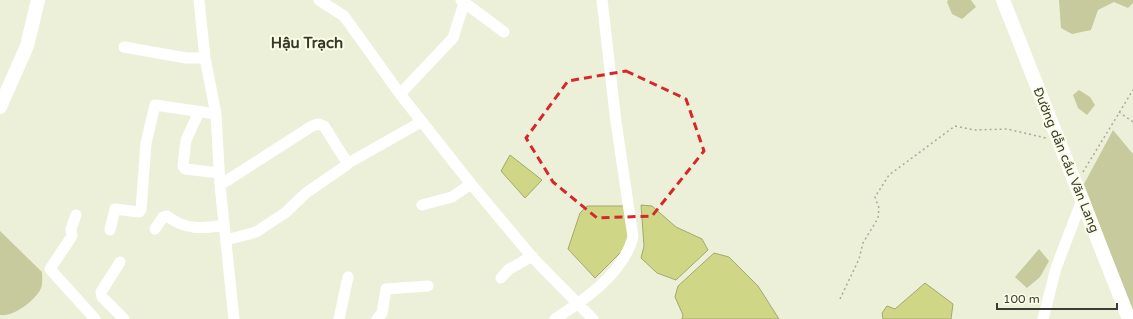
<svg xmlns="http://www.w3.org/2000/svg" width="1133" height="319" font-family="'Varela Round',sans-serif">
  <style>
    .green { fill: #c6ca9c }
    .water { fill: #cfd686; stroke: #a3a86d }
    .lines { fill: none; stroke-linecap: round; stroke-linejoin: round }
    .path { stroke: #a8aa99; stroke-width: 1.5; stroke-dasharray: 2 3; stroke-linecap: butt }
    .minor { stroke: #fff; stroke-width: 11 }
    .major { stroke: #fff; stroke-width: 14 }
    .marked { fill: none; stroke: #d62828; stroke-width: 3; stroke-dasharray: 8 5; stroke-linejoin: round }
    .labels { text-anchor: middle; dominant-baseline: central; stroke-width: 4; stroke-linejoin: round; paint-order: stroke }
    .street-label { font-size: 13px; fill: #3b3c33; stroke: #fbfde6 }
    .quarter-label { font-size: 15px; font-weight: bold; fill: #373927; stroke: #fbfde6 }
  </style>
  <rect width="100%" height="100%" fill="#edf0d9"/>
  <path class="green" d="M948 0H971L976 7 962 19 952 14 947 2Z
    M1059 0H1133V3L1128 8 1114 2 1098 10 1091 30 1072 34 1061 28Z
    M1079 90 1090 97 1095 105 1087 115 1078 108 1073 95Z
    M1113 130 1133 154V312L1084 184Z
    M0 231 42 272C42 276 43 283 41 288 36 300 14 317 0 315Z
    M1039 249 1049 261 1040 277 1027 288 1015 277Z"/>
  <path class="water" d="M510 155 542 180 525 198 501 171Z
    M641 205 652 206 676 227 702 239 708 250 676 280 657 273 641 258 644 246Z
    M587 206H627L632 234 627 246 595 278 568 249 580 213Z
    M714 253 729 257 758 286 779 319H682L683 315 675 297 678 286Z
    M925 283 953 304 951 319H883L882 313 887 306 895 309Z"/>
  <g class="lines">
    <path class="path" d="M1119 112 1133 122
      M1083 172 1133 90
      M840 299 859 259 863 243 878 218 879 208 875 197 889 175 955 126 974 130 1007 129 1046 138"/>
    <path class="minor" d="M199 0 205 58 216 114 220 185 234 319
      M319 0 344 16 400 94 471 184 533 258 593 319
      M461 0 504 32
      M124 47 186 58H205
      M400 94 453 38 465 0
      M199 112 186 140 183 166 185 169 219 173
      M352 161 421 122
      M220 185 312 126 318 124 324 126 348 164 306 193 285 213 256 232 226 240
      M422 205 452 197 471 184
      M76 215 71 229 72 236 50 269 95 319
      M155 229 163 217 167 216C185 230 203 229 224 225
      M110 230 115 209 139 212 141 210 146 143 155 105 216 114
      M120 262 101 292 102 297 124 319
      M501 278 508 270 532 256
      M339 319 348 277
      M377 319 382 313 386 289 428 286
      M555 319C585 299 623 274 633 237L616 122 602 0
      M1043 319 1056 268 1082 200"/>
    <path class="major" d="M1003 0 1129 319
      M0 107 27 46 38 0"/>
  </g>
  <path class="marked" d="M626 71 686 99 704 151 652 216 597 218 553 182 526 138 568 81Z"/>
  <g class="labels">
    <g class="street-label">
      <text transform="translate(1066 160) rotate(68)">Đường dẫn cầu Văn Lang</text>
    </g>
    <g class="quarter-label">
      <text x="307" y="43">Hậu Trạch</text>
    </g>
  </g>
  <path d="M997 303v6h120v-6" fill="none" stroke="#3b3c33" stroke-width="2"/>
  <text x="1003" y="303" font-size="12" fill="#3b3c33" stroke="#fbfde6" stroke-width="3" paint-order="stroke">100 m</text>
</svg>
